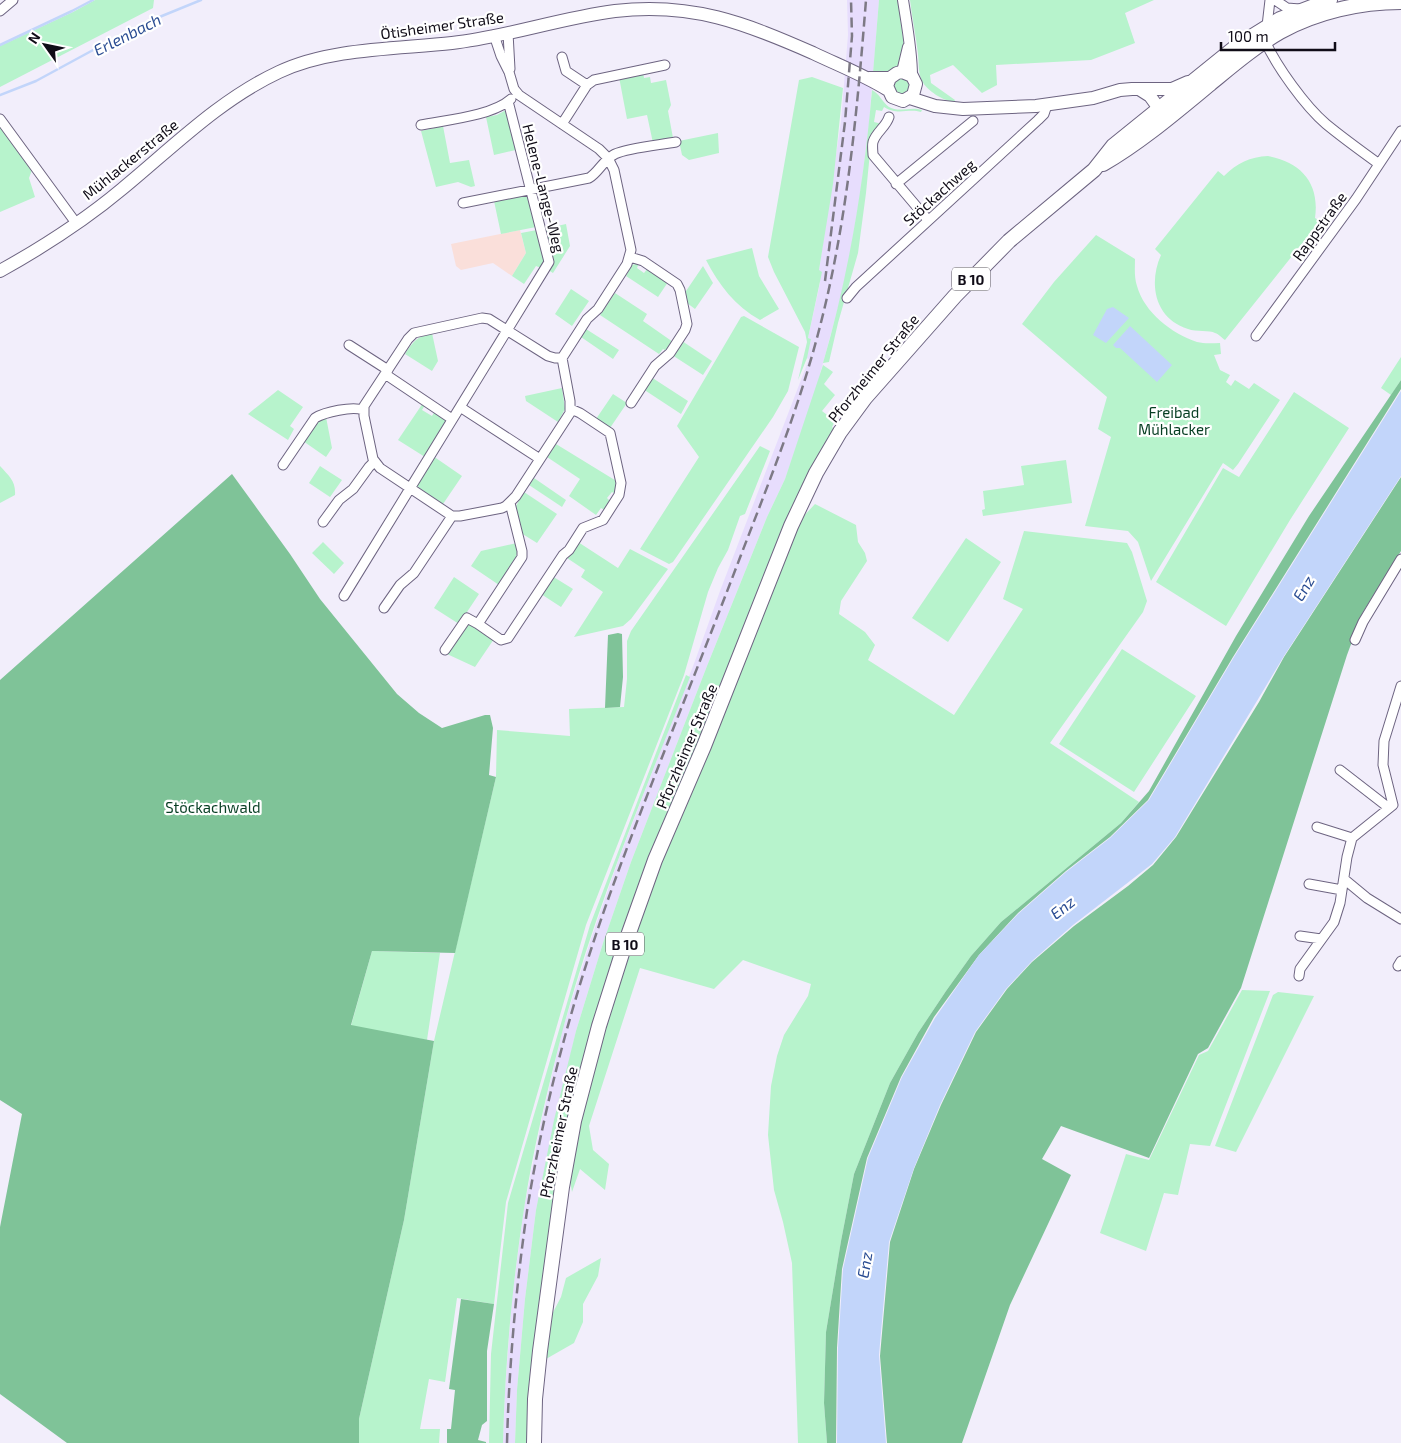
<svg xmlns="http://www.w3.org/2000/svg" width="1401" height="1443" font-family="'Exo 2',sans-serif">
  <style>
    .built { fill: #e7ddfd }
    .education { fill: #fadfda }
    .green { fill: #b7f3cc }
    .forest { fill: #7fc398 }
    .water { fill: #c2d5fa }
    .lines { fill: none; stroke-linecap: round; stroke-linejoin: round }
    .stream { stroke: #c2d5fa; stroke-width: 2.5 }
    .minor-casing { stroke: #6d6481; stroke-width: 11 }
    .tertiary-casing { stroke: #6d6481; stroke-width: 12 }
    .secondary-casing { stroke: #6d6481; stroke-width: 14 }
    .primary-casing { stroke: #6d6481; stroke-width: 16 }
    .minor { stroke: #fff; stroke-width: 9 }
    .tertiary { stroke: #fff; stroke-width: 10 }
    .secondary { stroke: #fff; stroke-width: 12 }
    .primary { stroke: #fff; stroke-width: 14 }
    .rail { stroke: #7d7985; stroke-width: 2.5; stroke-dasharray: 10 5; stroke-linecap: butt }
    .labels { text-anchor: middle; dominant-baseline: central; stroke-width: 4.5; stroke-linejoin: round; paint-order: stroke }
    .shield { fill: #fff; stroke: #58555d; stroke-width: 1 }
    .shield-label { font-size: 14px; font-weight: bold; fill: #100c17 }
    .street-label { font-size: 15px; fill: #100c17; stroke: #fff }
    .park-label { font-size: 15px; fill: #073e23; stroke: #fff }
    .water-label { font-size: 16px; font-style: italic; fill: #2a4c92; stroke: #fff }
  </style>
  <rect width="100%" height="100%" fill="#f2eefb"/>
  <path class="built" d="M847 0H879L869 124 861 189 848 267 839 304 816 389 785 479 767 517 707 666 631 862 603 943 576 1031 536 1210 525 1299 517 1390 515 1443H503L505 1390 512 1298 524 1208 542 1118 563 1028 591 939 619 858 695 661 720 591 809 359 806 358 811 339 808 338 820 283 819 270 841 121 848 35Z"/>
  <path class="education" d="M520 230 526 253 512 276 493 263 461 270 456 266 451 244Z"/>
  <path class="green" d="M95 0H154L153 8 0 87V46L73 12Z
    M879 0H898L904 46 899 65 884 74 873 73Z
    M910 0H1154L1125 13 1135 43 1091 60 996 65 997 85 982 93 953 65 930 75 931 83 955 100 954 102C944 101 927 91 922 81 918 72 919 64 918 54 916 36 912 18 910 0Z
    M643 72 644 78 650 77 651 83 666 80 671 105 668 111 673 138 653 143 647 115 627 119 619 77Z
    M812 77 843 88 833 184 819 270 822 272 808 338 811 339 807 358 798 380 807 342 805 332 774 272 768 257 799 80Z
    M901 78 907 79 910 85 908 93 899 95 893 88 894 82Z
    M872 90C880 94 882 102 889 107 900 113 911 106 922 110L921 112C908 108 898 116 884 107L882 111 876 110 874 122 882 124 871 142 866 193 858 253 838 323 829 362 823 363C849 274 864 182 872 90Z
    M506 110 516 150 494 155 486 117 497 115Z
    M0 125 32 170 29 178 35 197 0 212Z
    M443 126 450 163 469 160 475 186 471 187 458 182 436 187 421 131Z
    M718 133 719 153 689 160 682 155 679 141Z
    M1268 156C1301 162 1320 183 1315 218L1320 221 1225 340C1222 338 1219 334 1215 333 1210 330 1196 332 1188 329 1155 319 1148 284 1161 255L1155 249 1218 171 1224 176C1237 163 1250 157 1268 156Z
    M528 194 536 227 501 234 494 201Z
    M566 224 570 246 553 273 548 270 544 229Z
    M537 230 545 261 541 268 536 266 524 284 512 276 526 253 521 233Z
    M1096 235 1135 259C1135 268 1134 277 1137 286 1144 312 1172 334 1197 342 1205 344 1213 343 1220 343L1221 354 1214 355 1220 370 1230 375 1226 382 1231 386 1235 380 1249 389 1254 383 1280 400 1238 464 1233 470 1223 463 1151 581 1138 542 1128 531 1085 526 1111 437 1098 429 1107 397 1022 324 1054 282Z
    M752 248 759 276 779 309 760 320C735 306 719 285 706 260Z
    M639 263 637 268 644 273 648 268 668 282 658 297 626 276 632 265Z
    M703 266 713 283 695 309 687 303 684 294Z
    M571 289 589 301 572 326 555 314Z
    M615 293 647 314 643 321 673 342 667 351 663 349 659 354 600 315Z
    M744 316 799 347 788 391 773 417 673 562 669 564 640 549 699 457 677 426 741 317Z
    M586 329 619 350 613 359 581 337Z
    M432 333 438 361 432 371 405 354C413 341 418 336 432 333Z
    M682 341 712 361 703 375 672 355Z
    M1401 357V380L1391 395 1381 388Z
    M823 365 833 372 824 384 835 395 822 411 835 421 832 427 834 429 801 492 580 1077 528 1443H515L517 1390 525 1299 536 1210 554 1120 576 1031 603 943 631 862 707 666 767 517 785 479Z
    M651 377 688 401 681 414 643 389Z
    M562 388 565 409 558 422 526 401 525 396Z
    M278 390 303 407 290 426 294 429 288 440 248 414Z
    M1294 392 1349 428 1290 520 1226 626 1156 582 1223 468 1239 477Z
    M613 394 627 403 610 428 596 419Z
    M423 403 425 405 422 410 432 416 435 411 448 420 425 457 398 440Z
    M326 417 332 448 326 457 303 441 315 422Z
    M556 444 618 482 616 494 612 492 607 498 611 502 606 511 601 508 596 515 569 496 580 479 547 457Z
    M760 446 770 451 745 514 740 516 728 550 718 568 708 592 684 675 586 925 506 1202 494 1304 457 1298 445 1382 429 1379 420 1429H440L439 1443H359V1419L404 1220 434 1041 496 777 497 730 570 736 569 709 624 707 627 679V641L631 631Z
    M433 456 462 476 443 504 415 485Z
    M1066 460 1072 503 983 516 982 510 985 509 983 491 1024 485 1021 466Z
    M0 466C9 476 16 481 15 495L0 503Z
    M320 466 342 480 330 497 309 483Z
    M534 478 566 500 562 507 529 485Z
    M524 492 557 514 537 543 521 533 516 506Z
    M815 504 856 525 858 542 865 553 867 561 841 601 839 614 865 632 875 645 868 660 954 715 1023 609 1003 599 1024 531 1127 543 1132 552 1147 601 1143 612 1050 743 1139 802 1121 823 1001 922 971 956 946 991 918 1033 890 1083 854 1174 841 1241 826 1332 824 1403 827 1443H798L792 1263 783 1222 774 1190 768 1135 771 1086 777 1056 784 1035 808 996 811 984 743 960 714 989 640 968 589 1126 593 1150 609 1164 605 1190 580 1169 572 1192 569 1174 576 1138 608 1013 641 912 799 521Z
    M966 538 1001 562 948 642 912 618Z
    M323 542 344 563 334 574 312 553Z
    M578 542 618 568 630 549 668 569 631 619 623 626 574 637 603 592 581 577 585 570 567 558Z
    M517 543C520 560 508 571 499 585L471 566 481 551Z
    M552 576 573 589 561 607 541 594Z
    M454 577 479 594 459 624 434 608Z
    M468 622 494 639 475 667 447 654Z
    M1122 649 1196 696 1134 792 1059 744Z
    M686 675 690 677C644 793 595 909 563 1029 548 1088 533 1149 524 1209 512 1286 505 1365 503 1443H489L491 1354 508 1203 590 925Z
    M372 951 440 953 427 1040 351 1026Z
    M1242 990 1270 991 1210 1146 1190 1144 1178 1195 1164 1193 1146 1251 1100 1233 1126 1154 1149 1160 1199 1055 1208 1051Z
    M1278 992 1314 996 1236 1152 1215 1146 1273 995Z
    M601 1258 598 1276 583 1304V1322L574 1343 546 1359H543L548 1322 561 1297 566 1278Z"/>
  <path class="forest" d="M1401 380V389L1233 657 1148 800 1110 837 1066 871 1018 913 979 955 934 1017 901 1077 867 1158 842 1269 837 1348 836 1443H827L824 1403 826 1332 841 1241 854 1174 890 1083 918 1033 946 991 971 956 1001 922 1121 823 1149 791 1236 636 1309 516Z
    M232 474 290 554 320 599 397 694 419 713 442 728 485 715H490L493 728 489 775 496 777 455 953 372 951 351 1025 434 1041 404 1220 359 1419V1443H67L0 1394V1227L22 1114 0 1100V680Z
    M1401 477V551L1363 612 1347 655 1241 988 1208 1048 1198 1054 1149 1158 1061 1126 1042 1159 1071 1175 1010 1305 962 1443H887L880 1356 890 1242 914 1169 941 1105 976 1032 1007 989 1032 962 1074 926 1128 886 1153 865 1176 837 1259 702 1284 657Z
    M618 633 622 634 623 677 620 707 605 708 608 635Z
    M461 1299 494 1304 487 1351V1421L482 1425 478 1440 486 1442V1443H447V1429H451L455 1390 449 1389Z"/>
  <path class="water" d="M1113 307 1129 318 1106 343 1093 335 1107 309Z
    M1130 326 1172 365 1157 382 1120 348H1116L1113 345Z
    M1401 391V476L1284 656 1175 837 1152 864 1073 925 1032 961 1006 989 975 1032 940 1105 914 1168 889 1242 879 1355 886 1443H837L838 1348 843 1269 868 1158 902 1077 935 1018 979 955 1018 914 1066 872 1110 838 1149 800 1234 657Z"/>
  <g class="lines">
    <path class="stream" d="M0 45 72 11 93 0
      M0 95 36 81 95 49 157 18 201 0"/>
    <g class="minor-casing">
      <path id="minor" d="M1275 0 1287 8 1300 9
        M0 11 13 0
        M1267 26 1270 0
        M508 33 510 69
        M494 35 501 56 509 72 514 89 519 95 599 149 608 158 614 170 631 250 627 264 598 309 587 319 562 358 570 401V413L516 496 506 506 502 508 460 516H452L380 468 373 459 364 416V406L408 339 414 333 482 318 489 319 548 356 555 358H562
        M1265 41C1277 67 1305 106 1326 124 1343 138 1361 151 1379 164
        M562 57 566 71 587 85
        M889 117C886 127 876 132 873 142 872 146 873 152 873 155L928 220
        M0 119 76 223
        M562 124 587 85 594 80 665 65
        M421 125C446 120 492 116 511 99
        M896 184 973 121
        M463 203 589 178C599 172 603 160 615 154 628 148 660 145 676 142
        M630 257 643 261 677 284 680 290 687 324 685 330 670 353 655 366 631 403
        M847 298 856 287 1038 120 1044 114 1047 105
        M1256 336 1356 199 1401 131
        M349 345 388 370
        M385 374 452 419
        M460 407 540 459
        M283 465 315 418C325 412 352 406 363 410
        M510 503 522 551V557L478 624 501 640 508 638 563 555 569 550 583 528 603 520 619 495 621 483 610 433 580 413 571 409
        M323 522 339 500 353 489 369 467 374 462
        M344 596 549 262 509 105 507 102
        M384 608 400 585 414 573 452 516
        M1355 640 1363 622 1401 559
        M445 650 467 618 478 624
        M1340 770 1389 808
        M1317 827 1352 838
        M1344 879 1367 898 1401 919
        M1309 884 1342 890
        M1300 936 1321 939
        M1398 966 1401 961
        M1299 976 1300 969 1334 922 1340 903 1347 857 1352 838 1393 805 1383 765 1384 741 1401 686"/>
    </g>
    <g class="tertiary-casing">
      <path id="tertiary" d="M903 0C907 26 912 51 912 76
        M902 72 908 47"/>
    </g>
    <g class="secondary-casing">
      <path id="secondary" d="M869 78H890L897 73 902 72 912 76 916 84 913 95 903 101 892 97 887 86 890 78
        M1139 89 1150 96 1165 117
        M910 98 935 106 963 109 1036 106 1093 98 1120 90 1132 89H1172L1188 82
        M0 271C43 247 85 220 122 189 172 148 219 100 279 72 329 48 396 49 452 43 507 37 560 18 615 11 692 2 745 23 813 53 838 65 864 75 888 90"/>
    </g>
    <g class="primary-casing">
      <path id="primary" d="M1103 164C1141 142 1176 112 1210 84 1232 66 1254 47 1280 32 1316 12 1360 2 1401 2
        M534 1443 535 1399 540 1351 562 1187 574 1121 599 1026 625 944 655 860 704 746 791 526 816 473 840 432 865 398 955 296 1009 241 1094 170 1113 146 1238 45 1280 19 1330 0"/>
    </g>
    <use href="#minor" class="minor"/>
    <use href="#tertiary" class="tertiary"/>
    <use href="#secondary" class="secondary"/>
    <use href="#primary" class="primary"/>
    <path class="rail" d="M825 281 845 122 852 36 851 0
      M507 1443C509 1365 516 1288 527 1211 546 1091 581 969 624 856 662 755 703 655 741 555 769 482 798 410 818 334 847 225 857 113 866 0"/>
  </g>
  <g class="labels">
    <g class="shield">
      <rect x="952" y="267.5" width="38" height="23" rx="4"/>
      <rect x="606" y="932.5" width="38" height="23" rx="4"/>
    </g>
    <g class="shield-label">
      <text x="971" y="279">B 10</text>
      <text x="625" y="944">B 10</text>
    </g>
    <g class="street-label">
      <text transform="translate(442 25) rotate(-8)">Ötisheimer Straße</text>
      <text transform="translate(130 159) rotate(-39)">Mühlackerstraße</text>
      <text transform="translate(544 188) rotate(76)">Helene-Lange-Weg</text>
      <text transform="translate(939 192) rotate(-42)">Stöckachweg</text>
      <text transform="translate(1319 226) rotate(-54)">Rappstraße</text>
      <text transform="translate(873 368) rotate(-51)">Pforzheimer Straße</text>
      <text transform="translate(686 746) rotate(-67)">Pforzheimer Straße</text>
      <text transform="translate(558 1132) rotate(-78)">Pforzheimer Straße</text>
    </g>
    <g class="park-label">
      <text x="1174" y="412">Freibad<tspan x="1174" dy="17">Mühlacker</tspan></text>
      <text x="213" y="807">Stöckachwald</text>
    </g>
    <g class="water-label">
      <text transform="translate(127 34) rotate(-27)">Erlenbach</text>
      <text transform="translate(1303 588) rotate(-60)">Enz</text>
      <text transform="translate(1062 907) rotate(-38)">Enz</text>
      <text transform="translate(864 1265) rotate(-81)">Enz</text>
    </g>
  </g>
  <g transform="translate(45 45) rotate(303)" stroke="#ffffff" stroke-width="4" paint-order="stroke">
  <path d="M0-4L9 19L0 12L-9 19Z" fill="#100c17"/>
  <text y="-8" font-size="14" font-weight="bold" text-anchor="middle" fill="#100c17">N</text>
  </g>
  <path d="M1221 42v8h114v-8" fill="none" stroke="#100c17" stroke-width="2.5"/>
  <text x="1228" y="42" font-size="15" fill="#100c17" stroke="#ffffff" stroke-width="4" paint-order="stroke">100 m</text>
</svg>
